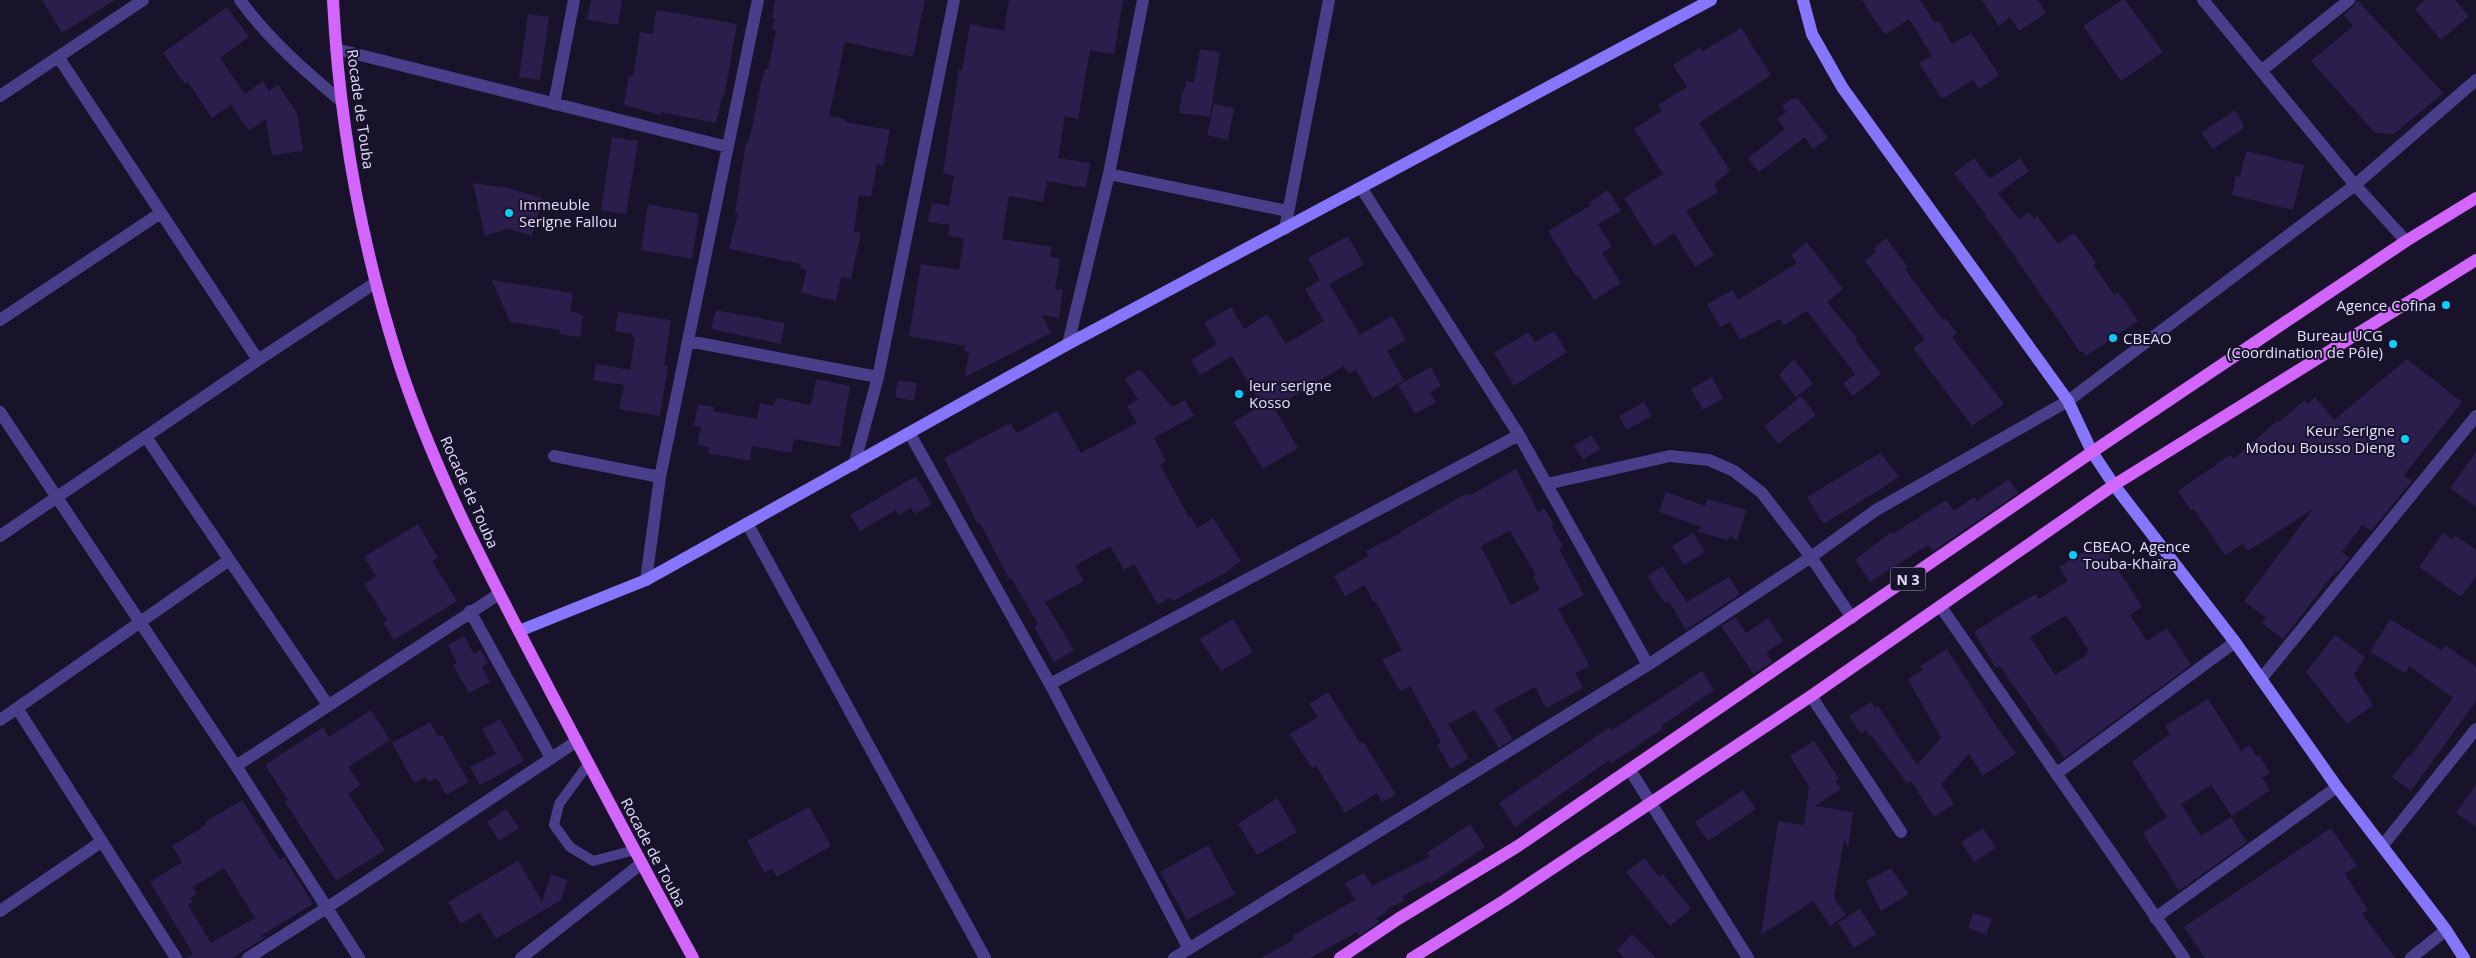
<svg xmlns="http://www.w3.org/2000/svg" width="2476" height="958" font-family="'Open Sans',sans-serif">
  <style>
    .building { fill: #2c1e4c; fill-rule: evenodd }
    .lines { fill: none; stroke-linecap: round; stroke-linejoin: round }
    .lane { stroke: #483e89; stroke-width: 10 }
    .street { stroke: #483e89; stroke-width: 12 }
    .secondary { stroke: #8576fc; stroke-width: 12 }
    .primary { stroke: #d266fc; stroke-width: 12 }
    .poi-dot { fill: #0dcdfa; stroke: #18122b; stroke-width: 2 }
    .labels { text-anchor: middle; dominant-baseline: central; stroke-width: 4; stroke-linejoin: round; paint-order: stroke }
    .shield { fill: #18122b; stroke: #a7a0bf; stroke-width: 1 }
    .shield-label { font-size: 14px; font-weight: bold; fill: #e4ddfe }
    .street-label { font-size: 15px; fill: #e4ddfe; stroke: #18122b }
    .poi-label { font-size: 15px; fill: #e4ddfe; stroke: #18122b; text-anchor: start }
  </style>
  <rect width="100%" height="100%" fill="#18122b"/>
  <path class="building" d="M42 0H115L62 33Z
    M591 0H622L618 25 587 20Z
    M775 0H925L913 57 845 42 829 116 845 119V122L890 130 883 166 877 164 871 197 859 195 854 232 861 233 851 279 841 277 836 301 801 293 807 270 800 268 801 264 729 249 738 213H735L746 143H748L752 128 761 83 765 69H768L776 31 772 30 775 18H772Z
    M1009 0H1123L1114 54 1090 50 1078 119 1065 116 1058 158 1090 163 1086 188 1047 181 1043 202 1009 196 1002 239 1052 247 1050 257 1060 259 1055 289 1063 290 1059 318 1042 315 1051 333 965 377 969 352 964 351 965 346 909 336 921 264 959 270 964 239 948 236 950 225 928 222 932 203 949 206 954 176 943 173 959 69 962 70 970 24 1004 31Z
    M1862 0H1920L1935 23 1939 21 1952 44 1971 33 1999 75 1979 89 1973 80 1942 99 1919 63 1932 56 1909 19 1885 35Z
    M1982 0H2038L2046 13 2019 31 2010 17 1999 26Z
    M2122 0H2125L2163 52 2121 81 2083 26Z
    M2357 0 2443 93 2394 134 2375 133 2311 61 2353 26 2344 15 2354 6Z
    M2425 0H2455L2469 16 2441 40 2415 9Z
    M227 7 249 37 220 58 245 94 263 81 269 91 278 85 297 113 303 151 272 155 266 119 249 131 231 105 212 118 188 82 185 84 163 53Z
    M656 10 737 24 724 97H722L716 123 661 112V115L624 105 629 75 633 76 640 32 653 34Z
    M528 14 549 17 540 80 519 77Z
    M1741 28 1771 75 1699 123 1730 170 1714 185 1718 192 1686 211 1714 255 1695 267 1674 233 1654 246 1624 198 1663 174 1634 129 1662 111 1658 105 1687 87 1673 65 1700 48 1702 52Z
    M1200 49 1220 52 1210 117 1179 113 1182 92H1184L1186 81 1194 83Z
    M1791 99H1798L1828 138 1813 149 1805 137 1759 172 1748 158 1785 129 1777 119 1786 112 1782 106Z
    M1214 104 1234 108 1228 140 1207 135Z
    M2235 110 2243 123V129L2213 149 2201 133Z
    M612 137 638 141 626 214 601 210Z
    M2246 151 2304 165 2293 210 2232 195 2236 176 2240 177Z
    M1974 158 1990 179 2020 158 2029 171 1998 193 2019 219 2029 212 2034 219 2037 216 2058 244 2074 233 2096 263 2093 265 2114 295 2118 292 2138 321 2086 356 2083 351 2080 352 1995 228 1985 216 1986 215 1954 173Z
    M473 183 508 188 542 198 532 236 508 229 485 236Z
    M1608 190 1621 211 1598 224 1612 247 1602 253 1621 283 1594 300 1578 275 1576 276 1548 231 1591 205 1590 202Z
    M648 204 699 214 692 259 641 250Z
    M1348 236 1364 265 1329 284 1360 335 1392 316 1406 340 1387 351 1404 380 1373 399 1356 370 1349 374 1344 366 1274 408 1298 448 1263 469 1234 422 1262 405 1232 356 1200 375 1191 360 1217 344 1204 323 1231 307 1244 329 1267 314 1286 344 1324 321 1305 289 1320 280 1308 258Z
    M1886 238 1908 267 1905 269 1912 279 1943 320 1945 318 1957 333 1952 337 2004 404 1972 426 1913 348 1924 340 1922 336 1865 261 1876 252 1874 248Z
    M1807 242 1843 289 1827 302 1857 338 1855 340 1881 374 1853 396 1843 384 1855 374 1807 311 1784 325 1780 319 1740 340 1730 322 1720 327 1707 304 1733 290 1738 300 1797 263 1791 255Z
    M492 280 573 293 570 311 583 315 580 337 559 334 560 330 510 322Z
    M716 310 785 323 781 344 711 329Z
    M618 312 671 320 664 365 668 366 660 416 619 409 624 385 593 380 596 364 630 370 635 337H632V334L615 331Z
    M1554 331 1567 352 1514 386 1494 353 1529 332 1535 342Z
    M1794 359 1813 384 1796 397 1779 375Z
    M2407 359 2462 402 2404 475 2412 481 2371 531 2362 525 2342 552 2349 558 2338 572 2336 571 2283 639 2262 623 2266 618 2244 601 2313 509 2248 551 2243 544 2225 555 2194 509 2191 510 2178 491 2230 455 2234 459 2278 420 2279 422 2305 400 2308 404 2315 397 2334 420Z
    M1431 367 1441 386 1430 392 1436 402 1415 414 1398 385Z
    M1140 369 1172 407 1185 400 1194 416 1154 438 1166 461 1160 465 1189 517 1191 516 1197 528 1213 518 1241 561 1223 574 1173 601 1170 597 1158 605 1134 564 1124 570 1110 546 1075 566 1084 581 1045 602 1074 650 1054 662 1034 627 1038 624 1011 578 1009 579 980 523 978 524 944 458 1010 423 1017 433 1057 411 1081 453 1137 423 1127 406 1138 400 1125 379Z
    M1712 377 1723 398 1703 410 1691 389Z
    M816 379 850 386 840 447 794 439 791 453 752 446 750 461 708 453 709 447 697 445 701 427 694 426 698 404 714 407 713 411 757 419 760 403 774 406 776 398 811 405Z
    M898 380 917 383 914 401 895 397Z
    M1801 396 1816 415 1778 444 1765 426Z
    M1644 402 1652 416 1627 430 1619 416Z
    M1591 435 1600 449 1583 460 1574 446Z
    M2476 452V507L2450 488Z
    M1880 453 1899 476 1881 489 1823 524 1807 497Z
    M1516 469 1538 512 1544 508 1554 524 1551 526 1563 546 1559 549 1584 595 1558 609 1590 666 1575 673 1583 688 1546 708 1535 687 1494 709 1513 739 1499 748 1475 710 1448 724 1469 758 1451 769 1437 745 1441 742 1410 686 1400 691 1382 660 1402 650 1376 602 1374 603 1365 585 1345 596 1334 576 1368 556 1366 551 1402 532V531L1465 494 1471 495ZM1510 531 1536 575 1533 576 1540 590 1511 605 1481 546Z
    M916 476 932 504 915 514 911 508 899 515 896 510 860 531 850 515Z
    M2009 479 2018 493 1933 551 1928 545 1870 582 1855 560 1891 532 1893 534 1946 500 1954 511 1974 497 1977 501Z
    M1666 492 1705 506 1707 499 1746 510 1737 541 1731 536 1727 540 1696 531 1702 527 1659 512Z
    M418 524 438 558 432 561 457 601 394 640 383 623 387 620 364 584 376 576 364 557Z
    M1693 533 1705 552 1684 565 1672 546Z
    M2443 533 2452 539 2455 535 2476 550V576L2461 597 2419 567Z
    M2100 541 2142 607 2130 615 2147 641 2167 628 2191 665 2064 758 2000 666 1996 668 1974 632 2015 606 2036 594 2039 599 2068 581 2059 567ZM2066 615 2089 651 2086 653 2087 655 2055 675 2030 637Z
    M1662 566 1687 602 1729 577 1740 594 1686 630 1669 601 1665 603 1647 576Z
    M1735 617 1746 633 1768 618 1783 641 1766 653 1772 662 1754 674 1721 626Z
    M1233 619 1253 652 1221 671 1200 639Z
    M2390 619 2441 650 2445 645 2476 667V701L2411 791 2392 777 2408 756 2410 757 2453 698 2409 666 2405 673 2370 652Z
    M2335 635 2365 657 2354 675 2373 705 2347 724 2306 672Z
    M464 636 474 654 481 650 488 663 482 667 490 682 469 693 453 665 457 663 448 645Z
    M1947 649 1994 723 2016 753 1983 776 1969 754 1941 784 1954 804 1934 817 1911 781 1907 783 1871 735 1869 736 1866 730 1861 734 1849 716 1871 702 1875 708 1878 706 1917 765 1941 738 1908 679 1923 670 1920 666Z
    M1702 671 1714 690 1661 726 1662 729 1612 763 1609 760 1515 827 1499 803 1610 727 1612 730Z
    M1328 692 1360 743 1363 741 1396 795 1382 802 1377 793 1345 813 1316 766 1312 768 1290 734 1318 717 1309 704Z
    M2208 699 2241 751 2249 745 2257 757 2259 755 2270 773 2262 778 2270 790 2232 816 2211 785 2181 804 2201 836 2231 817 2247 842 2179 891 2143 833 2167 817 2132 762 2170 734 2165 726Z
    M371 710 390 740 348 767 360 785 348 794 385 850 336 881 285 802 288 800 265 765 323 727 329 737Z
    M500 719 524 761 480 785 470 767 496 754 482 729Z
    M430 722 438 736 442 735 469 782 446 795 437 778 428 782 425 777 414 783 392 743Z
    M1814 741 1839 779 1835 781 1841 789 1815 806 1853 812 1848 848 1844 840 1834 898 1846 915 1830 926 1813 901 1761 935 1778 821 1804 825 1809 787 1790 756Z
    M2476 784V827L2456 813Z
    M1743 790 1756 809 1708 841 1695 822Z
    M1277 798 1297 832 1257 855 1238 824Z
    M242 800 280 860 284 857 313 904 262 935 264 938 232 958H186L193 954 150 882 182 862 172 846 206 825 205 822ZM224 868 255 918 211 943 188 905 193 902 190 898 197 894 193 887Z
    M809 807 831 846 777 877 772 868 764 872 747 841Z
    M506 809 519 828 499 841 487 822Z
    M1470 824 1485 847 1431 883 1429 881 1403 896 1405 900 1386 910 1387 912 1376 918 1379 922 1359 936 1357 932 1310 958H1261L1294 940 1292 936 1355 900 1345 883 1364 873 1372 886 1430 857 1427 853Z
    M1983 828 1996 848 1974 862 1961 842Z
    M2331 828 2357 866 2345 874 2368 910 2362 914 2395 958H2205L2184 927Z
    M1208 845 1235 894 1187 920 1160 872Z
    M1645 858 1659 877 1663 874 1691 909 1670 926 1626 872Z
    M518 861 542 901 551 874 567 880 561 900 496 939 480 912 461 924 448 902Z
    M1891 868 1909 894 1881 911 1866 881Z
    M1860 909 1876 934 1854 948 1838 923Z
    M1973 913 1992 919 1986 935 1968 928Z
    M1632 934 1656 958H1624L1617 950Z"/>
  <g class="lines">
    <path class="lane" d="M589 763 559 804 554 825 570 847 593 861 635 850"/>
    <path class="street" d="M240 0C269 40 304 70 342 102
      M2203 0 2355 185 2406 241
      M336 49 728 147
      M59 58 258 360
      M2261 71 2349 0
      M0 96 143 0
      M554 104 574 0
      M1109 174 1287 211
      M1362 189 1519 435 1648 665
      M1285 229 1329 0
      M0 320 159 214
      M688 341 878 377
      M1068 344 1109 174 1143 0
      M0 412 236 766 359 958
      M910 434 1050 684 1189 949
      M146 437 328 705
      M554 456 660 477
      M854 465 878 377 954 0
      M1547 484 1670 456 1709 460 1734 471 1762 493 1811 557 1852 618
      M747 523 985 958
      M0 536 258 360 375 283
      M646 580 660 477 758 0
      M1941 607 2184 958
      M470 611 551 758
      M2261 679 2476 416
      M1050 684 1519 435
      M1811 696 1901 832
      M17 708 176 958
      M0 720 229 560
      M236 766 499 594
      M1630 770 1748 958
      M2056 774 2235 642
      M2383 845 2476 729
      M0 911 101 842
      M2155 918 2337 787
      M248 958 328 907 577 741
      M521 958 642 863
      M1174 958 1648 665 1811 557 1876 510 2068 401 2355 185 2476 80
      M2411 958 2446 930"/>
    <path class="secondary" d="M1803 0 1812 34 1842 87 2068 401 2092 452 2114 485 2235 642 2337 787 2446 930 2464 958
      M519 631 646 580 1068 344 1711 0"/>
    <path class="primary" d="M333 0C339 121 361 242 397 357 431 464 484 565 536 664 588 763 640 861 693 958
      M1340 958 1398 919 1518 846 2092 452 2406 241 2476 198
      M1412 958 1505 900 1811 696 2114 485 2476 260"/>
  </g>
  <g class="poi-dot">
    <circle cx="509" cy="213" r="5"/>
    <circle cx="2446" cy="305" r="5"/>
    <circle cx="2113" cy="338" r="5"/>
    <circle cx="2393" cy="344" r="5"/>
    <circle cx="1239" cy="394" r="5"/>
    <circle cx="2405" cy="439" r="5"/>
    <circle cx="2073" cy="555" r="5"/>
  </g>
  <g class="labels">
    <rect class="shield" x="1890.5" y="567.5" width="35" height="23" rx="4"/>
    <g class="shield-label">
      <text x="1908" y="579">N 3</text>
    </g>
    <g class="street-label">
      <text transform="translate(361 109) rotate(82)">Rocade de Touba</text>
      <text transform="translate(470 492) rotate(66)">Rocade de Touba</text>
      <text transform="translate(654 852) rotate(62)">Rocade de Touba</text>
    </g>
    <g class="poi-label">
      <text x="519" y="204">Immeuble<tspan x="519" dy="17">Serigne Fallou</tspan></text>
      <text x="2436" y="305" text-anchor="end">Agence Cofina</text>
      <text x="2383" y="335" text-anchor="end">Bureau UCG<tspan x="2383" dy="17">(Coordination de Pôle)</tspan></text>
      <text x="2123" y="338">CBEAO</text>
      <text x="1249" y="385">leur serigne<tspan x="1249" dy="17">Kosso</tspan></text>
      <text x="2395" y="430" text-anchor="end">Keur Serigne<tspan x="2395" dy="17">Modou Bousso Dieng</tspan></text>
      <text x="2083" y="546">CBEAO, Agence<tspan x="2083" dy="17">Touba-Khaïra</tspan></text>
    </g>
  </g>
</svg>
